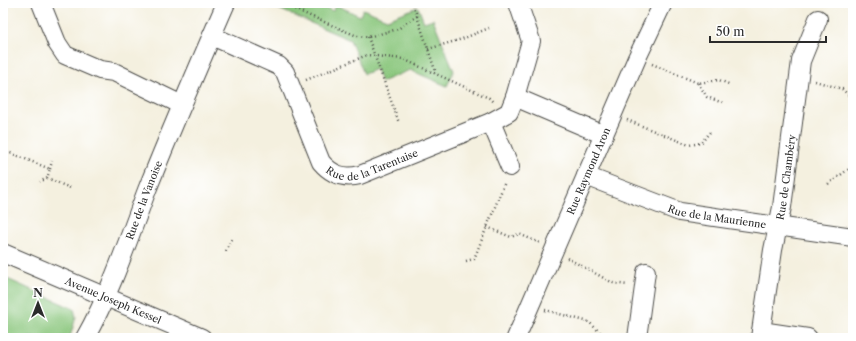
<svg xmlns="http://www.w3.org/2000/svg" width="856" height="341" font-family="'Libre Caslon Text',serif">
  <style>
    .green { fill: #89c67c; stroke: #5a7854 }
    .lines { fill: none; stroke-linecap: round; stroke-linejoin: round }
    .minor-casing { stroke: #494946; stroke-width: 20 }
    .path { stroke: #494946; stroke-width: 2.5; stroke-dasharray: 1 3; stroke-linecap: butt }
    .minor { stroke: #fff; stroke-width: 18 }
    .labels { text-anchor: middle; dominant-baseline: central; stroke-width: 3; stroke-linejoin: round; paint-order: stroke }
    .street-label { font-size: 10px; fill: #2b2b2b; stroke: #fff }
  </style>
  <rect width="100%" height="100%" fill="#fff"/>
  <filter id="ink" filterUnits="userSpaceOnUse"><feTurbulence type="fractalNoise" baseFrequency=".025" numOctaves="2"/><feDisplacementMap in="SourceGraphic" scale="8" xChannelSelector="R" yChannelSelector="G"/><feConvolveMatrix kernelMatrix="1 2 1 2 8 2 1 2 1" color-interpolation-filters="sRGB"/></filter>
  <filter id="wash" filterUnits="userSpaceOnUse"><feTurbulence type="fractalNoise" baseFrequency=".012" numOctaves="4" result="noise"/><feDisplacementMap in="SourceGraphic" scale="16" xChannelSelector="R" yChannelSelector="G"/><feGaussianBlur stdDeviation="0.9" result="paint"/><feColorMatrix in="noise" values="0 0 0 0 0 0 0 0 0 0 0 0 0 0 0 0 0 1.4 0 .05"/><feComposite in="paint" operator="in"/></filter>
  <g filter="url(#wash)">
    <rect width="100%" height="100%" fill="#f4f0df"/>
    <path class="green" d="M265 3H296L313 10 316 4 333 11 336 5 360 16 363 9 387 19 418 7 424 22 433 19 454 71 447 86 410 70 381 82 376 69 364 74 350 40Z
      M3 277 74 309 76 317 70 337 3 338Z"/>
  </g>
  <g filter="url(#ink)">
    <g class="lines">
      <g class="minor-casing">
        <g id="minor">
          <path d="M41 3 57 43 65 55 100 70 114 72 182 105"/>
          <path id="s1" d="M212 36 279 66 285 72 321 162C332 175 344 179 360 175L491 122 509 112 515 97 531 41 518 3"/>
          <path d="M515 97 604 135"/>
          <path d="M491 122 510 167"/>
          <path id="s2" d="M586 176 680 212 853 237"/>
          <path id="s3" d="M3 253 202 338"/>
          <path d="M761 331 808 338"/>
          <path id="s4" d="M85 338C111 292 128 240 147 190 172 127 199 65 226 3"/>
          <path id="s5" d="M516 338 637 58 663 3"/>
          <path d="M637 338 646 272"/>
          <path id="s6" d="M760 338 773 250 782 207 801 61 818 19"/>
        </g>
      </g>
      <path class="path" d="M280 3 357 36 368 37 398 29 417 16 413 3
        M417 16 436 73
        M368 37 399 123
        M428 49 462 39 489 28
        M652 64 698 83 719 80 731 85
        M306 80 367 55 403 59 489 98 493 102
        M815 81 842 89 853 99
        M698 83 707 97 723 103
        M627 120 689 145 701 143 710 132
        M3 150 50 169 47 178 40 182
        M50 169 52 161
        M47 178 70 188
        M828 184 853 166
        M487 227 511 237 519 234 540 243
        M226 251 232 238
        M567 258 613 283 628 285
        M466 261 474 259 505 182
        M545 310 589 322 606 338"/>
      <use href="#minor" class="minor"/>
    </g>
  </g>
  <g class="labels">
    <g class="street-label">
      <text stroke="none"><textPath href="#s1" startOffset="236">Rue de la Tarentaise</textPath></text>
      <text stroke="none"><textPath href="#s5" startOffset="182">Rue Raymond Aron</textPath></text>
      <text stroke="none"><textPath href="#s6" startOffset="163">Rue de Chambéry</textPath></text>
      <text stroke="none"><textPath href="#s4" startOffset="150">Rue de la Vanoise</textPath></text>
      <text stroke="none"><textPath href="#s2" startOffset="138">Rue de la Maurienne</textPath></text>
      <text stroke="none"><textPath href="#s3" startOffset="120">Avenue Joseph Kessel</textPath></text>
    </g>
  </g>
  <rect width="856" height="341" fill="none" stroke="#fff" stroke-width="16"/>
  <g transform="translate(38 303)" stroke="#ffffff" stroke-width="3" paint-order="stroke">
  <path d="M0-3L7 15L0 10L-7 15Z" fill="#2b2b2b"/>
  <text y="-6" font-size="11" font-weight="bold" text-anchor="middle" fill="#2b2b2b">N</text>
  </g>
  <path d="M710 36v6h116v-6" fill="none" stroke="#2b2b2b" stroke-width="2"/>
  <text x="716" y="36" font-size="12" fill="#2b2b2b" stroke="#ffffff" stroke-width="3" paint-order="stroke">50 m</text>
</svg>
